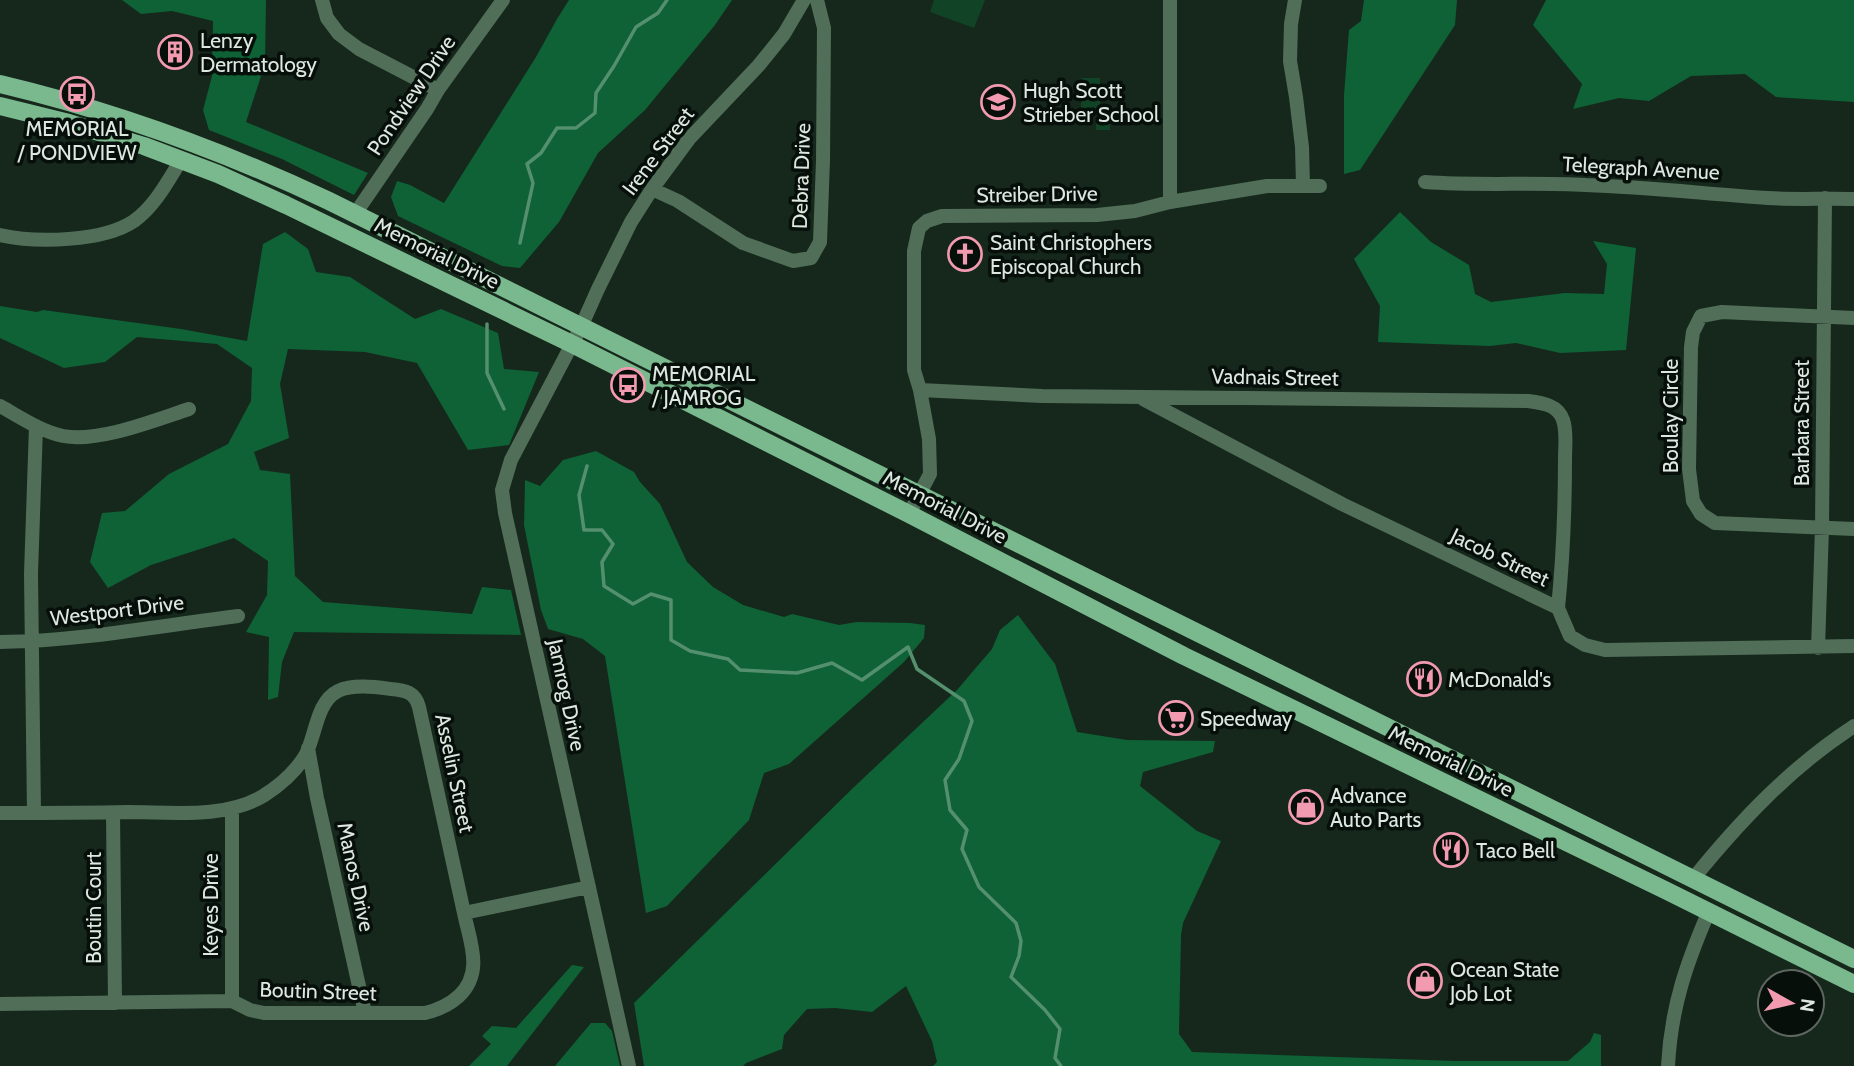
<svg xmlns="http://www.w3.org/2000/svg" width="1854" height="1066" font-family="Cabin,sans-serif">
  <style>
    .green { fill: #114426 }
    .forest { fill: #0e6236 }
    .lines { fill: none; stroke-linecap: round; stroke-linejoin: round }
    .stream { stroke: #548f6e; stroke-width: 3.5 }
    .minor { stroke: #516e59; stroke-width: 14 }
    .major { stroke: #7ab98e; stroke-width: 18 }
    .labels { text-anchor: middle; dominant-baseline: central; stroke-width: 7; stroke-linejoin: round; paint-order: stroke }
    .poi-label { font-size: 21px; fill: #dde8e0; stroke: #070f0a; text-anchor: start }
    .street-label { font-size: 21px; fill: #dde8e0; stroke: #070f0a }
  </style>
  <rect width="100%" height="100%" fill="#16281c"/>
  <path class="green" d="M934 0H985L974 28 930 12Z
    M1081 78H1100V109H1081Z
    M1096 116H1110V130H1096Z"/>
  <path class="forest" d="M122 0H266L265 64 246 122 368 173 354 195 282 159 209 130 203 110 212 76 213 21 172 11 141 14Z
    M569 0H732L715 25 645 110 598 153 559 222 520 268 502 266 398 216 391 197 397 181 410 185 444 203 536 57 557 19Z
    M1364 0H1457L1455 25 1360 170 1344 174V95L1349 30 1361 21Z
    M1546 0H1854V102L1776 97 1745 74 1691 76 1649 101 1619 98 1573 109 1582 84 1533 25Z
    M1400 212 1431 242 1469 265 1475 294 1491 302 1565 293 1604 294 1607 264 1593 241 1636 248 1626 350 1560 353 1516 343 1490 346 1378 342 1380 306 1354 259Z
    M285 232 308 249 316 272 350 277 415 319 441 309 498 333 504 369 539 372 509 445 468 450 417 363 365 352 288 349 280 384 289 438 254 452 260 470 290 474 295 576 323 602 472 614 482 587 511 590 521 635 294 632 282 662 278 697 268 700 269 637 246 632 267 595 268 561 234 538 151 565 108 588 90 562 102 513 125 511 169 474 228 444 251 401 252 368 217 344 137 337 105 362 64 368 0 338V306L37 312 43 310 181 329 247 341 263 244Z
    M596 451 634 472 640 482 660 504 687 562 713 587 743 605 784 617 792 614 839 625 857 622 910 623 925 625 924 638 904 662 789 764 764 773 749 820 667 906 646 913 605 656 583 639 548 629 541 610 524 525 525 480 540 486 563 460Z
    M1018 615 1055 664 1077 732 1127 740 1215 741 1213 752 1143 772 1140 786 1197 831 1221 841 1183 923 1181 935 1179 1034 1192 1052 1456 1061H1568L1590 1042 1594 1033 1601 1035V1066H933L937 1062 932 1041 906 986 872 1012 835 1008 807 1009 784 1035 782 1049 746 1063 743 1066H644L634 1003 853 788 957 690 992 649 1000 630Z
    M572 965 584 967 507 1066H469L491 1044 482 1036 492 1026 516 1028Z
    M591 1023H605L612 1031 620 1066H555Z"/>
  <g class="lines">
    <path class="stream" d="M520 243 533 183 527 164 541 153 557 128H576L595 113 596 93 614 66 636 27 658 13 667 0
      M487 324V373L504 409
      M587 466 579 495 584 530H602L613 544 602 562 604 586 633 604 651 594 671 600V640L690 651 728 659 740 670 797 673 832 663 862 680 908 647 917 669 964 701 972 721 959 759 945 780 950 810 967 830 962 849 979 887 1016 923 1021 941 1019 956 1011 977 1045 1010 1060 1029 1055 1058 1061 1066"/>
    <path class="minor" d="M322 0 327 18 339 34 359 49 438 90
      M1170 0V202
      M1295 0 1291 24 1290 61 1296 97 1302 147 1303 185
      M1425 182C1479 186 1532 182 1586 185 1647 187 1707 194 1768 198 1797 200 1825 198 1854 199
      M652 189 678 201 743 243 793 261 811 258 820 242 823 160 824 28 817 0
      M355 214 427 109 438 90 503 0
      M0 235C36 243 103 242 134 221 155 206 168 181 181 160
      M1854 318 1722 312 1701 316 1693 332 1691 347 1689 469 1693 501 1701 514 1715 523 1854 529
      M920 390 914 370V251L919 228 927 221 942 216 1097 215 1135 211 1170 202 1267 186H1320
      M1143 399 1342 504 1558 608 1570 636 1585 645 1605 650 1854 646
      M0 406C20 417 40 431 63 436 98 443 155 420 189 409
      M909 514 930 474 929 439 920 390 1042 396 1528 401C1543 403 1558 405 1563 420 1567 431 1565 447 1565 458 1565 508 1563 559 1558 608
      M0 642C80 641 159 626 238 616
      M1818 648 1822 528 1825 198
      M308 748 317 798 365 1013
      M232 809V1001
      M0 813C43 813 85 813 128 812 172 812 224 819 263 796 279 786 295 772 305 756 316 736 316 702 338 691 353 684 375 687 391 689 405 690 415 692 419 707L464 913 589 887
      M34 813 31 574 36 426
      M113 813 115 1003
      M1693 879C1740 821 1791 767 1854 726
      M0 1004 232 1001 250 1010 264 1013H425C438 1010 449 1005 459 996 484 972 470 942 464 913
      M629 1066 505 513 502 490 511 460 581 327 598 289 631 222 652 189 689 139 759 65 784 34 804 0
      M1668 1066C1671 1008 1686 964 1709 911"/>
    <path class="major" d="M0 84C114 111 223 151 329 201L1854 959
      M0 106 69 123 144 146 218 174 286 205 572 344 909 514 1184 656 1667 891 1854 984"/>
  </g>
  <defs>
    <g id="building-ring" transform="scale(1.75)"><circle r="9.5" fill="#070f0a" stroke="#f29aaf" stroke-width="1.5"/><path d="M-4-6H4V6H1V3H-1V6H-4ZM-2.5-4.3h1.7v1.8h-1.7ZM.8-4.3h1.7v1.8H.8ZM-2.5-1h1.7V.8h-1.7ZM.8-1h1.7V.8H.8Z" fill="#f29aaf"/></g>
    <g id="bus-ring" transform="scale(1.75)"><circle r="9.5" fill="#070f0a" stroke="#f29aaf" stroke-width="1.5"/><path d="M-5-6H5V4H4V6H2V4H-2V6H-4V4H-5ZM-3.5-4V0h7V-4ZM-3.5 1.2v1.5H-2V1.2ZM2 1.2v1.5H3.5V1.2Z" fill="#f29aaf"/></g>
    <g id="school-ring" transform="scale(1.75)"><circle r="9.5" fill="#070f0a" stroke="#f29aaf" stroke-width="1.5"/><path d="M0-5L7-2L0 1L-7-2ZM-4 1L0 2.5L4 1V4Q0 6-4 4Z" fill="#f29aaf"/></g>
    <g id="church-ring" transform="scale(1.75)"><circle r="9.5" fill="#070f0a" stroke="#f29aaf" stroke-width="1.5"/><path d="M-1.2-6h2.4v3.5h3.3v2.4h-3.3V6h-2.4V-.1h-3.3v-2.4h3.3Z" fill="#f29aaf"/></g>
    <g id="restaurant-ring" transform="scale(1.75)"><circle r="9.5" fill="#070f0a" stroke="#f29aaf" stroke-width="1.5"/><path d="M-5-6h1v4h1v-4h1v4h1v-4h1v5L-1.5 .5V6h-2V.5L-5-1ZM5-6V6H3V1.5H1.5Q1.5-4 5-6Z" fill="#f29aaf"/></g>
    <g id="supermarket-ring" transform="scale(1.75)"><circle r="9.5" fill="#070f0a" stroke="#f29aaf" stroke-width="1.5"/><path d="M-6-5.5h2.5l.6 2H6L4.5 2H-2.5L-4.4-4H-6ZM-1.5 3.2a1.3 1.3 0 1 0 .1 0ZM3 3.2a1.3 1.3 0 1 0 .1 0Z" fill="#f29aaf"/></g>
    <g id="shop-ring" transform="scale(1.75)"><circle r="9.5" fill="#070f0a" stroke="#f29aaf" stroke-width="1.5"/><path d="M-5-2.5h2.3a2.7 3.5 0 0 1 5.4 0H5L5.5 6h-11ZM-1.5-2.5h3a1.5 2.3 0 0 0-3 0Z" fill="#f29aaf"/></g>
  </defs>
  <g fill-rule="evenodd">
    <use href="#building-ring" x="175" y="52"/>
    <use href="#bus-ring" x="77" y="94"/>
    <use href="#school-ring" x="998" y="102"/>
    <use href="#church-ring" x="965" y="254"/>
    <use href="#bus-ring" x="628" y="385"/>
    <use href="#restaurant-ring" x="1424" y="679"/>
    <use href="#supermarket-ring" x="1176" y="718"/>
    <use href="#shop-ring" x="1306" y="807"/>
    <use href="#restaurant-ring" x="1451" y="850"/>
    <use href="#shop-ring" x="1425" y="981"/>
  </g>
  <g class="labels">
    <g class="poi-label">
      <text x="200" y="40">Lenzy<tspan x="200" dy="24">Dermatology</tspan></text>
      <text x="1023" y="90">Hugh Scott<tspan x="1023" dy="24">Strieber School</tspan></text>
      <text x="77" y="128" text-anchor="middle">MEMORIAL<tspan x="77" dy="24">/ PONDVIEW</tspan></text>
      <text x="990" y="242">Saint Christophers<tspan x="990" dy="24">Episcopal Church</tspan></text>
      <text x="652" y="373">MEMORIAL<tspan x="652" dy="24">/ JAMROG</tspan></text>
      <text x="1448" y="679">McDonald's</text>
      <text x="1200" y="718">Speedway</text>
      <text x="1330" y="795">Advance<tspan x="1330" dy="24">Auto Parts</tspan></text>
      <text x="1476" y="850">Taco Bell</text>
      <text x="1450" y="969">Ocean State<tspan x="1450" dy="24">Job Lot</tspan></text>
    </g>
    <g class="street-label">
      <text transform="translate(411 95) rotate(-56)">Pondview Drive</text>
      <text transform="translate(658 151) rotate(-53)">Irene Street</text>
      <text transform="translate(1641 168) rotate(3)">Telegraph Avenue</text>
      <text transform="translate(801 176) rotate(-88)">Debra Drive</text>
      <text transform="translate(1037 194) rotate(-1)">Streiber Drive</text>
      <text transform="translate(437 253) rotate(26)">Memorial Drive</text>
      <text transform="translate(1275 377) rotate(1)">Vadnais Street</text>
      <text transform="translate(1670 416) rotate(-90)">Boulay Circle</text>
      <text transform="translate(1801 423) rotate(-90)">Barbara Street</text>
      <text transform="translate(945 507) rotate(27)">Memorial Drive</text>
      <text transform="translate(1500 557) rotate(26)">Jacob Street</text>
      <text transform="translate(117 610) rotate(-7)">Westport Drive</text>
      <text transform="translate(567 695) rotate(78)">Jamrog Drive</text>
      <text transform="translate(1451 761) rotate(26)">Memorial Drive</text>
      <text transform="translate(455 773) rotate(78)">Asselin Street</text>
      <text transform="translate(356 877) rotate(78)">Manos Drive</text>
      <text transform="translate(210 905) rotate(-90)">Keyes Drive</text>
      <text transform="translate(93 908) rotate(-90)">Boutin Court</text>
      <text transform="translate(318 991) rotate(2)">Boutin Street</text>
    </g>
  </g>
  <g transform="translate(1791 1003) rotate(98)"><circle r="33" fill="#070f0a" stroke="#5d6660" stroke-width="2"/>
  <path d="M0-5L12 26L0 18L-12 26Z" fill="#f29aaf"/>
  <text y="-10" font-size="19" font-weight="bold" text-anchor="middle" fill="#dde8e0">N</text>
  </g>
</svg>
